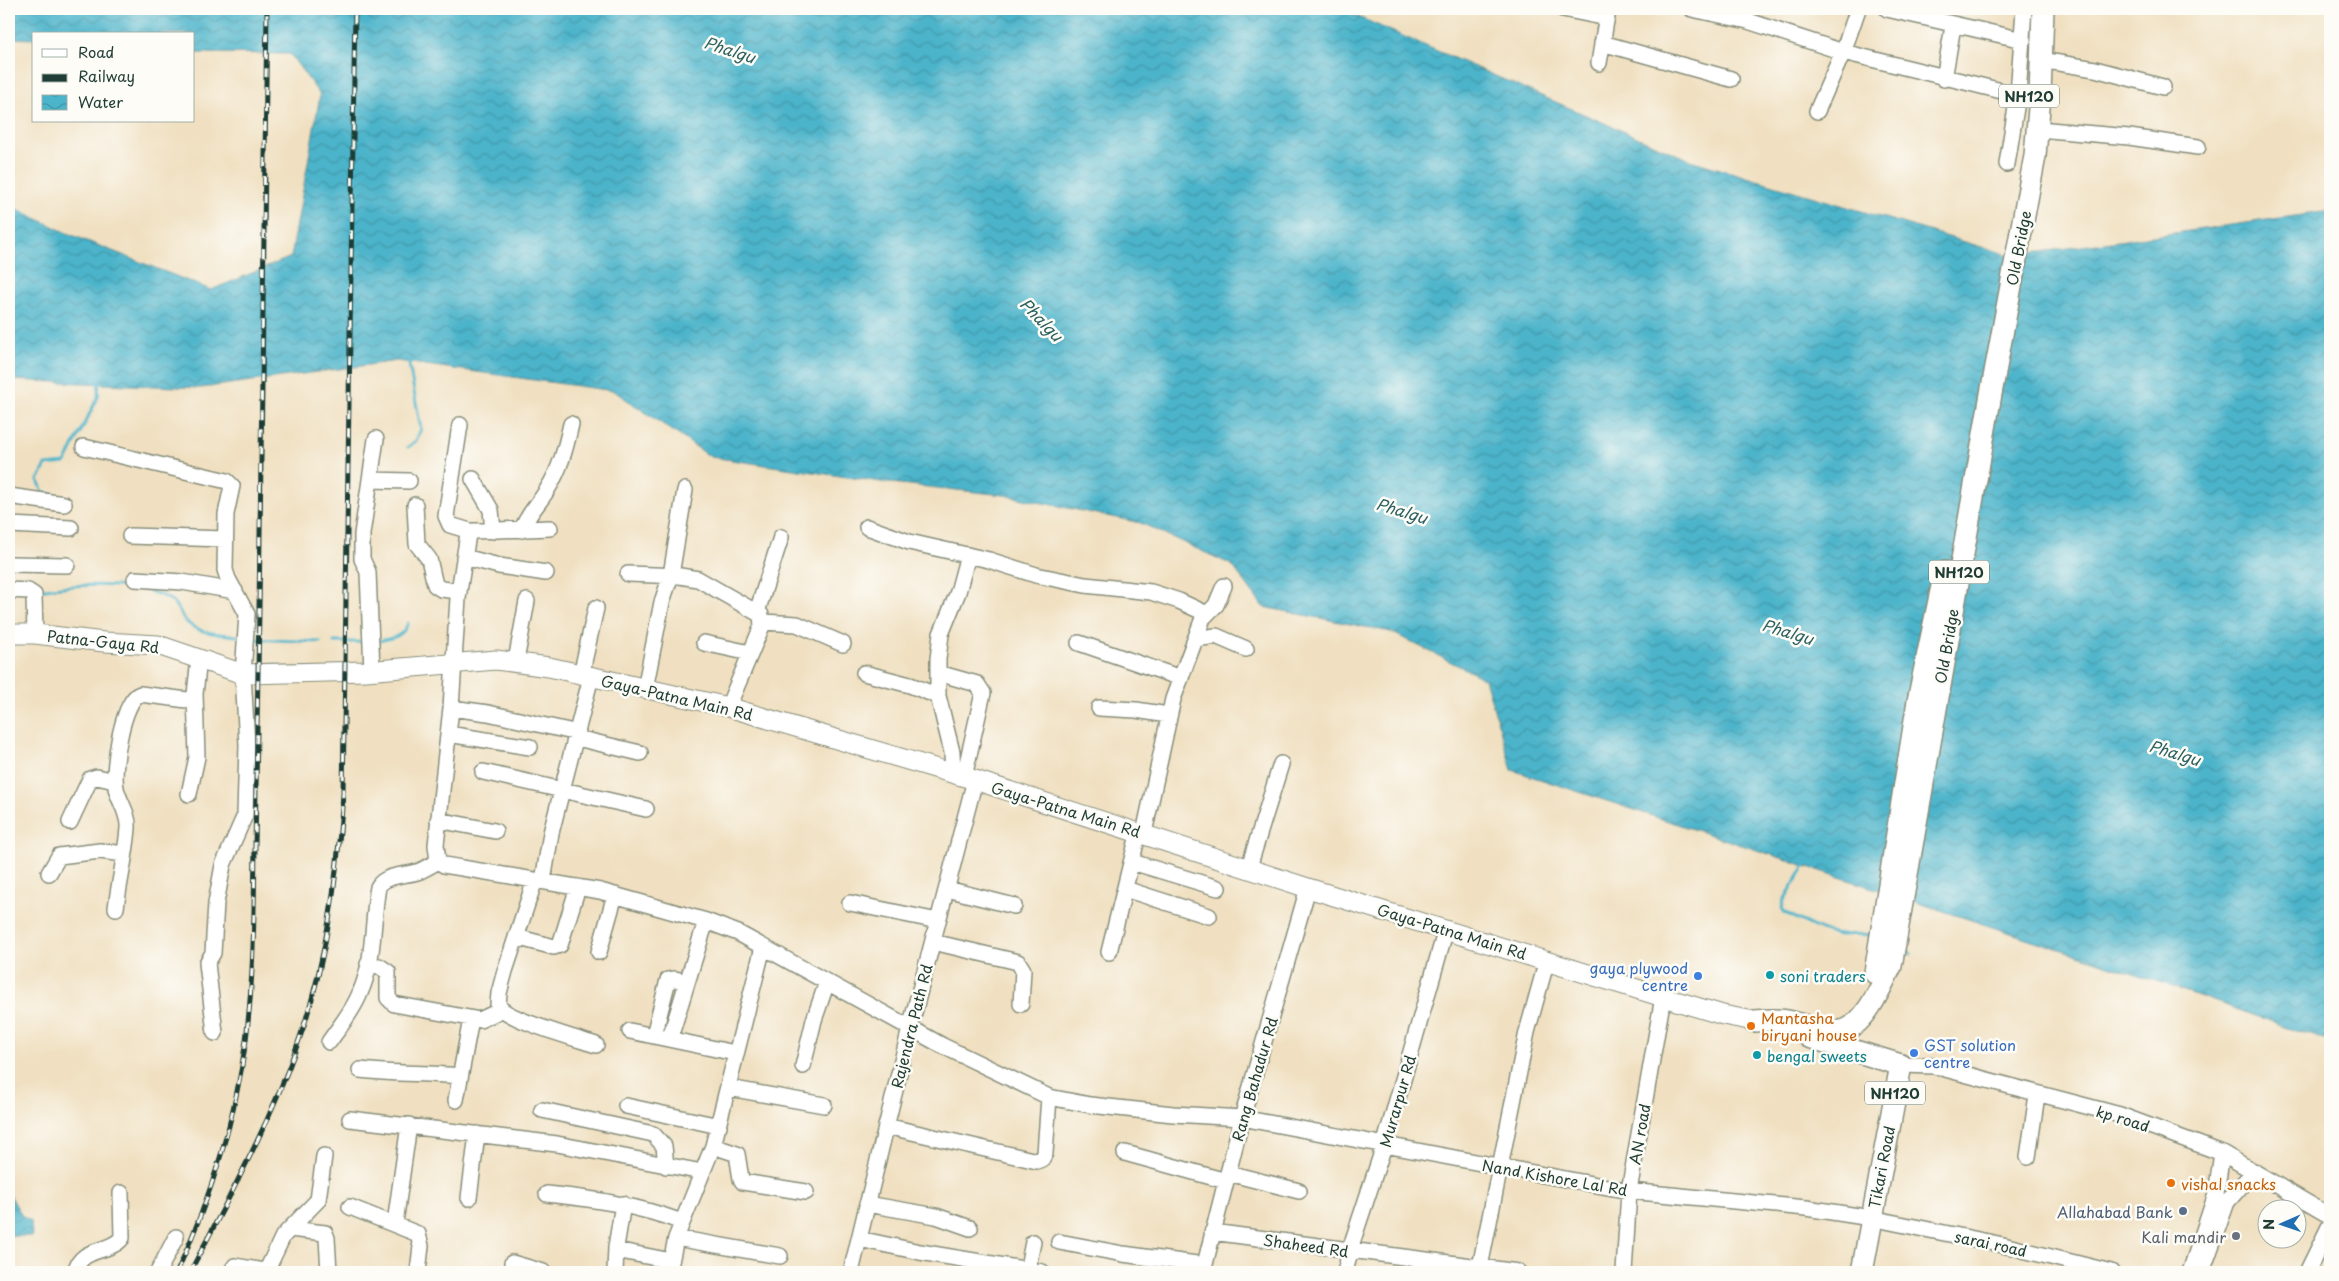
<svg xmlns="http://www.w3.org/2000/svg" width="2339" height="1281" font-family="'Playpen Sans',sans-serif">
  <style>
    .water { fill: url(#water-waves); stroke: #36787f }
    .lines { fill: none; stroke-linecap: round; stroke-linejoin: round }
    .stream { stroke: #4cb4ca; stroke-width: 3 }
    .minor-casing { stroke: #888e7a; stroke-width: 18 }
    .major-casing { stroke: #888e7a; stroke-width: 21 }
    .highway-casing { stroke: #888e7a; stroke-width: 24 }
    .minor { stroke: #fff; stroke-width: 15 }
    .major { stroke: #fff; stroke-width: 19 }
    .highway { stroke: #fff; stroke-width: 21 }
    .rail-casing { stroke: #1f3d34; stroke-width: 5 }
    .rail { stroke: #fdfcf7; stroke-width: 3; stroke-dasharray: 9; stroke-linecap: butt }
    .culture-dot { fill: #0f9aa8; stroke: #fdfcf7; stroke-width: 2 }
    .shop-dot { fill: #3f7fe0; stroke: #fdfcf7; stroke-width: 2 }
    .food-dot { fill: #e8710a; stroke: #fdfcf7; stroke-width: 2 }
    .service-dot { fill: #5c6f8a; stroke: #fdfcf7; stroke-width: 2 }
    .worship-dot { fill: #6b7280; stroke: #fdfcf7; stroke-width: 2 }
    .labels { text-anchor: middle; dominant-baseline: central; stroke-width: 5; stroke-linejoin: round; paint-order: stroke }
    .shield { fill: #fdfcf7; stroke: #62766e; stroke-width: 1 }
    .shield-label { font-size: 14px; font-weight: bold; fill: #1f3d34 }
    .street-label { font-size: 15px; fill: #1f3d34; stroke: #fdfcf7 }
    .shop-label { font-size: 15px; fill: #366cbe; stroke: #fdfcf7; text-anchor: end }
    .culture-label { font-size: 15px; fill: #0d838f; stroke: #fdfcf7; text-anchor: start }
    .food-label { font-size: 15px; fill: #c56008; stroke: #fdfcf7; text-anchor: start }
    .service-label { font-size: 15px; fill: #4e5e75; stroke: #fdfcf7; text-anchor: end }
    .worship-label { font-size: 15px; fill: #5b616d; stroke: #fdfcf7; text-anchor: end }
    .water-label { font-size: 16px; font-style: italic; fill: #2c6161; stroke: #fdfcf7 }
  </style>
  <defs>
    <pattern id="water-waves" width="16" height="10" patternUnits="userSpaceOnUse" patternTransform="scale(1.25)"><rect width="16" height="10" fill="#4cb4ca"/><path d="M0 5q4-4 8 0t8 0" fill="none" stroke="#3f94a5"/></pattern>
  </defs>
  <rect width="100%" height="100%" fill="#fdfcf7"/>
  <filter id="ink" filterUnits="userSpaceOnUse"><feTurbulence type="fractalNoise" baseFrequency=".02" numOctaves="2"/><feDisplacementMap in="SourceGraphic" scale="10" xChannelSelector="R" yChannelSelector="G"/><feConvolveMatrix kernelMatrix="1 2 1 2 8 2 1 2 1" color-interpolation-filters="sRGB"/></filter>
  <filter id="wash" filterUnits="userSpaceOnUse"><feTurbulence type="fractalNoise" baseFrequency=".0096" numOctaves="4" result="noise"/><feDisplacementMap in="SourceGraphic" scale="20" xChannelSelector="R" yChannelSelector="G"/><feGaussianBlur stdDeviation="1.12" result="paint"/><feColorMatrix in="noise" values="0 0 0 0 0 0 0 0 0 0 0 0 0 0 0 0 0 1.4 0 .05"/><feComposite in="paint" operator="in"/></filter>
  <g filter="url(#wash)">
    <rect width="100%" height="100%" fill="#f0e0c1"/>
    <path class="water" d="M9 9H1340L1690 160 2012 256 2330 211V1042L2133 973 1512 770 1485 679 1391 632 1263 607 1232 565 1141 523 1004 495 881 482 711 457 614 391 397 361 201 388 9 380V205L67 233 211 290 291 257 320 95 290 54 194 53V34H34V39L9 38Z
      M9 1193 22 1216 31 1221 32 1236H13L9 1234Z"/>
    <g class="lines">
      <path class="stream" d="M408 447 416 441 421 429 408 359
        M54 495 43 492 38 480 46 465 65 463 98 397 99 380
        M38 590C74 584 135 581 167 598 176 602 179 612 184 619 197 635 218 633 237 636
        M252 639 320 642
        M379 641C393 638 403 637 408 623
        M334 642H364
        M1806 864 1784 900 1782 908 1785 913C1802 920 1823 934 1841 935 1852 935 1862 933 1873 935
        M1903 945 1911 954"/>
    </g>
  </g>
  <g filter="url(#ink)">
    <g class="lines">
      <g class="minor-casing">
        <path id="minor" d="M1563 9 1607 18
          M1692 9 1748 21 1843 52 2018 95
          M1887 9 2023 40
          M1602 43 1731 79
          M2041 60 2095 69 2163 87
          M1599 63 1608 9
          M1944 79 1953 26
          M1817 111 1843 52 1858 9
          M2038 129 2129 137 2198 147
          M2007 164 2018 95 2024 9
          M460 425 446 516 450 525 470 531
          M84 447 227 481 232 486 226 514 225 570 228 579 247 614 243 674 247 745 245 815 223 865 216 903 213 953 207 963 215 1033
          M473 479 491 510 493 531
          M370 480 409 481
          M9 496 64 504
          M415 505 417 544 429 559 435 585 441 589 459 591
          M9 525 71 528
          M867 527 909 542 989 560 1036 575 1085 585 1151 592 1179 601 1205 613
          M550 528 474 531 468 534 458 598 451 708 436 845 438 861 444 865 600 891 706 921 738 933 943 1046 1049 1097 1090 1105 1173 1114 1242 1118 1629 1191 1806 1208 1871 1218 2003 1245 2111 1272
          M522 530C527 514 539 504 547 490 560 470 566 447 571 424
          M130 536 225 539
          M464 557 499 566 546 573
          M9 564 67 565
          M628 574 680 576 698 579 761 615 762 626 728 707
          M135 579 182 582 235 591
          M9 590 28 591 34 595 35 634
          M757 612 781 537
          M763 622 797 624 843 644
          M1195 639 1216 636 1246 649
          M704 643 750 653
          M1079 643 1181 678
          M516 661 527 601
          M372 670 368 572 362 559V534L376 439
          M864 673 910 685 938 696
          M938 673 977 684 983 693 964 777
          M581 675 596 608
          M645 689 662 602 671 575 685 490
          M451 708 488 713 578 733
          M1099 708 1136 710 1168 715
          M448 734 530 747
          M577 738 640 753
          M483 772 646 809
          M953 774 952 752 938 696V659L941 634 958 592 968 555
          M189 794 197 757 195 694 199 659
          M438 820 495 831
          M70 822 90 779 97 777 115 781
          M1144 833 1173 699 1203 618 1216 605 1224 586
          M1132 862 1218 888
          M1249 867 1281 764
          M49 873 59 856 100 851 124 854
          M535 880 505 971 499 993 498 1005C505 1019 578 1039 596 1045
          M543 881 551 833 591 677
          M947 889 1014 906
          M1125 889 1209 916
          M850 903 938 921
          M116 908C119 882 126 855 128 828 129 813 119 802 116 788 112 771 122 700 140 694L195 701
          M516 937 554 947 560 945 578 887
          M933 942 1018 962 1023 970 1021 1004
          M599 952 615 895
          M1109 952 1139 831
          M368 964 379 966 388 972V998L394 1004 480 1020 501 1010
          M630 1031 735 1053
          M654 1035 668 980 675 979 687 982
          M670 1038 706 921
          M329 1042C340 1026 353 1011 360 993 375 960 372 921 378 887 385 874 407 876 420 871 426 868 432 865 438 861
          M1901 1065 1934 1066 2120 1115 2222 1153 2330 1216
          M803 1066 814 1020 827 982
          M360 1070C394 1074 427 1073 460 1076
          M729 1088 824 1105
          M456 1100 471 1019
          M626 1106 719 1126
          M542 1110 653 1134 664 1146 666 1166
          M350 1119 557 1144 702 1172
          M886 1126 1037 1161 1042 1159 1045 1153 1049 1097
          M713 1146 737 1154 741 1179 743 1182 806 1192
          M1125 1153 1226 1181
          M2028 1157 2037 1095
          M1228 1173 1299 1191
          M547 1194C594 1199 637 1205 682 1222
          M469 1198 477 1134
          M867 1204 936 1216 970 1228
          M350 1207 418 1234 421 1246 418 1272
          M395 1223 409 1125
          M290 1229 325 1233 327 1238 329 1272
          M1212 1232 1518 1272
          M676 1238 780 1256
          M859 1239 920 1252 1042 1272
          M1059 1242 1123 1254 1204 1265
          M616 1250 671 1261
          M512 1263 543 1272
          M75 1272C81 1246 109 1254 122 1238L121 1193
          M158 1272 176 1237
          M231 1272 235 1266 270 1272
          M266 1272 283 1236 318 1200 324 1156
          M615 1272 616 1247 623 1204
          M669 1272 676 1238 713 1146 763 947
          M851 1272 910 1028 975 780
          M1027 1272 1033 1242
          M1203 1272 1242 1118 1308 888
          M1345 1272 1353 1240 1384 1146 1446 929
          M1479 1272 1527 1032 1547 960
          M1624 1272 1629 1191 1663 997
          M2190 1272 2216 1194 2222 1153
          M2202 1272 2227 1202 2254 1171
          M2307 1272 2330 1225"/>
      </g>
      <g class="major-casing">
        <path id="major" d="M9 634H35L104 642 158 645 243 674 366 671 496 660 549 667 728 707 819 734 975 780 1308 888 1663 997 1723 1015 1754 1021"/>
      </g>
      <g class="highway-casing">
        <path id="highway" d="M1875 973 1918 701 1945 572
          M1754 1021C1766 1020 1777 1019 1788 1021 1805 1024 1828 1035 1845 1030 1866 1023 1882 985 1891 966L1991 394 2035 156 2040 96 2043 9
          M1809 1037 1901 1065 1862 1272"/>
      </g>
      <use href="#minor" class="minor"/>
      <use href="#major" class="major"/>
      <use href="#highway" class="highway"/>
      <g class="rail-casing">
        <path id="rail" d="M177 1272C210 1199 235 1120 246 1040 254 976 254 912 255 848 256 769 258 690 259 611 261 410 264 209 267 9
          M190 1272C229 1198 270 1123 298 1043 327 963 337 878 343 794L355 9"/>
      </g>
      <use href="#rail" class="rail"/>
    </g>
  </g>
  <g class="culture-dot">
    <circle cx="1770" cy="975" r="5"/>
    <circle cx="1757" cy="1055" r="5"/>
  </g>
  <g class="shop-dot">
    <circle cx="1698" cy="976" r="5"/>
    <circle cx="1914" cy="1053" r="5"/>
  </g>
  <g class="food-dot">
    <circle cx="1751" cy="1026" r="5"/>
    <circle cx="2171" cy="1183" r="5"/>
  </g>
  <circle class="service-dot" cx="2183" cy="1211" r="5"/>
  <circle class="worship-dot" cx="2236" cy="1236" r="5"/>
  <g class="labels">
    <g class="shield">
      <rect x="1999" y="84.5" width="60" height="23" rx="4"/>
      <rect x="1929" y="560.5" width="60" height="23" rx="4"/>
      <rect x="1865" y="1081.5" width="60" height="23" rx="4"/>
    </g>
    <g class="shield-label">
      <text x="2029" y="96">NH120</text>
      <text x="1959" y="572">NH120</text>
      <text x="1895" y="1093">NH120</text>
    </g>
    <g class="street-label">
      <text transform="translate(2018 248) rotate(-79)">Old Bridge</text>
      <text transform="translate(103 641) rotate(6)">Patna-Gaya Rd</text>
      <text transform="translate(1946 646) rotate(-80)">Old Bridge</text>
      <text transform="translate(677 697) rotate(13)">Gaya-Patna Main Rd</text>
      <text transform="translate(1066 809) rotate(17)">Gaya-Patna Main Rd</text>
      <text transform="translate(1452 931) rotate(17)">Gaya-Patna Main Rd</text>
      <text transform="translate(911 1026) rotate(-76)">Rajendra Path Rd</text>
      <text transform="translate(1254 1079) rotate(-74)">Rang Bahadur Rd</text>
      <text transform="translate(1397 1101) rotate(-74)">Murarpur Rd</text>
      <text transform="translate(2123 1118) rotate(17)">kp road</text>
      <text transform="translate(1639 1134) rotate(-80)">AN road</text>
      <text transform="translate(1881 1167) rotate(-79)">Tikari Road</text>
      <text transform="translate(1555 1177) rotate(10)">Nand Kishore Lal Rd</text>
      <text transform="translate(1991 1243) rotate(12)">sarai road</text>
      <text transform="translate(1306 1245) rotate(8)">Shaheed Rd</text>
    </g>
    <g class="shop-label">
      <text x="1688" y="967">gaya plywood<tspan x="1688" dy="17">centre</tspan></text>
      <text x="1924" y="1044" text-anchor="start">GST solution<tspan x="1924" dy="17">centre</tspan></text>
    </g>
    <g class="culture-label">
      <text x="1780" y="975">soni traders</text>
      <text x="1767" y="1055">bengal sweets</text>
    </g>
    <g class="food-label">
      <text x="1761" y="1017">Mantasha<tspan x="1761" dy="17">biryani house</tspan></text>
      <text x="2181" y="1183">vishal snacks</text>
    </g>
    <g class="service-label">
      <text x="2173" y="1211">Allahabad Bank</text>
    </g>
    <g class="worship-label">
      <text x="2226" y="1236">Kali mandir</text>
    </g>
    <g class="water-label">
      <text transform="translate(730 49) rotate(18)">Phalgu</text>
      <text transform="translate(1042 319) rotate(46)">Phalgu</text>
      <text transform="translate(1402 510) rotate(17)">Phalgu</text>
      <text transform="translate(1788 631) rotate(17)">Phalgu</text>
      <text transform="translate(2175 752) rotate(17)">Phalgu</text>
    </g>
  </g>
  <rect width="2339" height="1281" fill="none" stroke="#fdfcf7" stroke-width="30"/>
  <rect x="32" y="32" width="162" height="90" fill="#fdfcf7" stroke="#a4b0a9"/>
  <rect x="42" y="49" width="25" height="8" fill="#ffffff" stroke="#a4b0a9"/>
  <text x="78" y="58" font-size="15" fill="#1f3d34">Road</text>
  <rect x="42" y="74" width="25" height="8" fill="#1f3d34" stroke="#a4b0a9"/>
  <text x="78" y="82" font-size="15" fill="#1f3d34">Railway</text>
  <rect x="42" y="95" width="25" height="15" fill="url(#water-waves)" stroke="#a4b0a9"/>
  <text x="78" y="108" font-size="15" fill="#1f3d34">Water</text>
  <g transform="translate(2282 1224) rotate(268)"><circle r="24" fill="#fdfcf7" stroke="#a4b0a9"/>
  <path d="M0-4L9 19L0 12L-9 19Z" fill="#1f6fb2"/>
  <text y="-8" font-size="14" font-weight="bold" text-anchor="middle" fill="#1f3d34">N</text>
  </g>
</svg>
